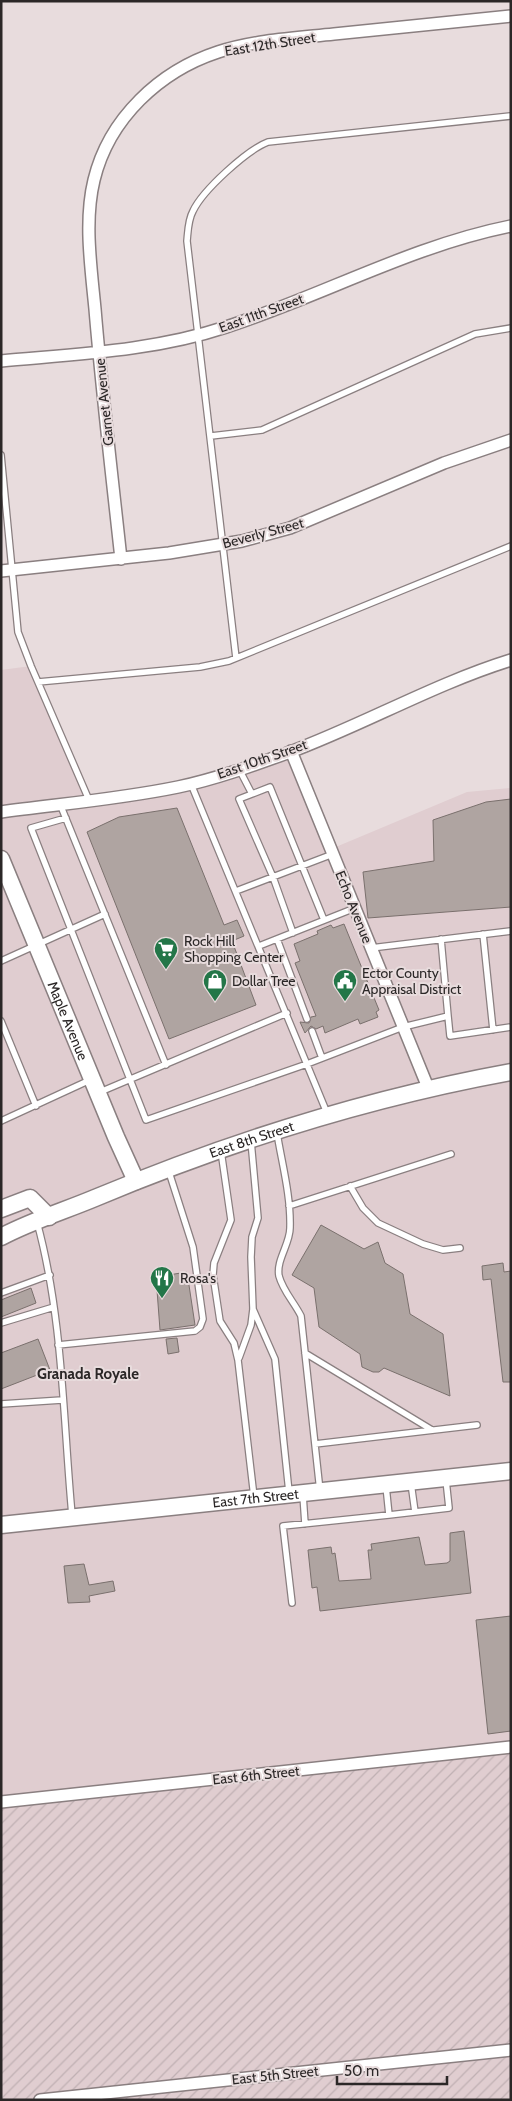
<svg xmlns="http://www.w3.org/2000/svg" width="512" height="2101" font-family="Cabin,sans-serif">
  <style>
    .built { fill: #e0cdd0 }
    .industrial { fill: url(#industrial-furrows) }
    .building { fill: #afa4a1; stroke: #7a706d }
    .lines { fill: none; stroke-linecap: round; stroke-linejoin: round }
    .lane-casing { stroke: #8a7f80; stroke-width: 8 }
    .street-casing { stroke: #8a7f80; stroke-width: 14 }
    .secondary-casing { stroke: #8a7f80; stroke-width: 19 }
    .lane { stroke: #fff; stroke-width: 5.5 }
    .street { stroke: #fff; stroke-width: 11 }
    .secondary { stroke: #fff; stroke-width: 16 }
    .labels { text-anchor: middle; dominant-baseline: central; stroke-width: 4; stroke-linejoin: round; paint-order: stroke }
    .street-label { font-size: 14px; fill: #2b2727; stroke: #e8dcdd }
    .poi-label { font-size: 14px; fill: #2b2727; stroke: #e8dcdd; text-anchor: start }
    .neighbourhood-label { font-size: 15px; font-weight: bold; fill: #2b2727; stroke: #e8dcdd }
  </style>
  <defs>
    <pattern id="industrial-furrows" width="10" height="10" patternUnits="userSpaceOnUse" patternTransform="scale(1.25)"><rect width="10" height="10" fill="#e0cdd0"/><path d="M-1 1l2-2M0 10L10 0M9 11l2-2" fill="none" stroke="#c0b0b3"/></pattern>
  </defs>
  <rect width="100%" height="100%" fill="#e8dcdd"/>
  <path class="built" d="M31 666 87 800 133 795 291 751 331 849 467 792 511 788V1746L1 1801V670Z"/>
  <path class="industrial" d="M511 1746V2100H1V1801Z"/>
  <path class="building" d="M511 799V907L368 918 363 872 434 861 433 820 486 802Z
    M177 808 224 925 237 920 244 936 232 941 256 1005 169 1039 87 832 119 817Z
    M344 924 379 1010 376 1012 378 1017 360 1024 358 1019 325 1033 323 1026 316 1029 311 1026 305 1033 300 1022 309 1023 311 1017 316 1016 295 963 300 961 294 944 318 934 317 931 331 925 333 928Z
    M321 1225 364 1249 378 1242 385 1263 403 1274 410 1314 443 1334 450 1396 384 1368 379 1372H373L362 1367 360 1354 319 1327 314 1288 292 1275Z
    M503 1263 504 1272 511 1271V1382H503L491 1279 483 1280 482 1266Z
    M187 1272 195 1325 160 1330 156 1277Z
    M31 1288 36 1303 1 1317V1300Z
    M177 1338 179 1352 168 1354 166 1339Z
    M38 1339 50 1370 1 1389V1353Z
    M464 1531 471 1593 320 1611 317 1587 312 1588 308 1550 331 1547 332 1554 335 1553 339 1581 371 1579 368 1550H372L371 1544 419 1537 425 1565 447 1563 450 1561V1533Z
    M84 1564 89 1585 113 1581 115 1591 89 1596 90 1602 68 1603 64 1566Z
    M511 1616V1731L488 1734 476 1620Z"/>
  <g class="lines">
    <g class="lane-casing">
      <path id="lane" d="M211 436 262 430 475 334 511 328
        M1 455 18 632 31 666 89 800
        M236 658 187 241C188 231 188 220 193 211 203 190 247 150 268 142L511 116
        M38 682 200 667 229 661 511 546
        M239 769 252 794 239 799 273 877 293 933
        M191 784 327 1113
        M252 794 270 787 324 920
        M60 804 166 1065
        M66 818 31 828 146 1120 307 1064 403 1027 448 1016 441 939
        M236 891 333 854
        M483 934 493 1030
        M277 939 307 1019
        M259 946 355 908
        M371 948 511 931
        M1 961 105 914
        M448 1016 450 1036 511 1027
        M1 1021 36 1106
        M312 1031 322 1058
        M100 1092 287 1013
        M1 1121 90 1080
        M277 1133C282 1164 291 1196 290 1228 290 1244 276 1260 279 1276 283 1291 294 1302 301 1316L320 1491
        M221 1151 231 1220 214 1263 213 1275 220 1321 234 1343 238 1360 254 1497
        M350 1186 363 1208 378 1223 423 1244 443 1250 460 1248
        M289 1206 451 1154
        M37 1222C63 1317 63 1418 72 1515
        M1 1293 50 1275
        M253 1309 275 1359 289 1492
        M1 1323 54 1307
        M58 1345 195 1331 200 1327 203 1319 193 1247 169 1172
        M305 1353 432 1430
        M239 1358 251 1325 253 1309 251 1257 252 1237 258 1218 251 1141
        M1 1404 62 1400
        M315 1444 477 1425
        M411 1483 415 1512
        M303 1495 305 1524
        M389 1515 449 1508 446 1480
        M292 1603 283 1526 389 1515 386 1486"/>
    </g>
    <g class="street-casing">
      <path id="street" d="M1 361C76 354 154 351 226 327 322 296 411 246 511 226
        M121 559C112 476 102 393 95 309 91 267 84 221 94 180 109 118 160 71 218 52 255 40 296 38 334 34 393 28 452 22 511 16
        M1 571 169 553 242 541 290 528 444 463 511 440
        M291 751 429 1090
        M1 812C60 804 120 799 178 787 216 779 254 765 290 752 365 724 434 684 511 660
        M1 1802 511 1747
        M40 2100 511 2050"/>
    </g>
    <g class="secondary-casing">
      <g id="secondary">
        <path id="s1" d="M1 859 116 1137 136 1181"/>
        <path d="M1 1209 30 1198 49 1217"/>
        <path id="s2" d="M1 1237C31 1221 64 1211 95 1198 229 1142 368 1098 511 1072"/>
        <path id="s3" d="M1 1525 511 1471"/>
      </g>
    </g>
    <use href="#lane" class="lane"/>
    <use href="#street" class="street"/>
    <use href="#secondary" class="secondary"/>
  </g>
  <defs>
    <g id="supermarket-pin" transform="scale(1.25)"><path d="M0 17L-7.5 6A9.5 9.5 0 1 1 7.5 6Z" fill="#237648" stroke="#e8dcdd"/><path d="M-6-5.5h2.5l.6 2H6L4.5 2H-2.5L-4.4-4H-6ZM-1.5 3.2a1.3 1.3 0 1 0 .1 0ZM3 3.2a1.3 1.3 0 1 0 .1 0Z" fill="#fff"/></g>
    <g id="shop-pin" transform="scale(1.25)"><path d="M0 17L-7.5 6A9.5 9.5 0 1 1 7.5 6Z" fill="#237648" stroke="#e8dcdd"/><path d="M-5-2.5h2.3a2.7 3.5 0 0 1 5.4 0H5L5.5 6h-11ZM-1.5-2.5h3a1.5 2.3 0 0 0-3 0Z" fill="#fff"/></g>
    <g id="civic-pin" transform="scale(1.25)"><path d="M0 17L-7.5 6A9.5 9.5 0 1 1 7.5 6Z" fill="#237648" stroke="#e8dcdd"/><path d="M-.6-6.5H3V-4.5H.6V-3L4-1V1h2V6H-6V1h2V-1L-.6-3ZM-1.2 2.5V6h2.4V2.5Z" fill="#fff"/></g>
    <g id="restaurant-pin" transform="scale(1.25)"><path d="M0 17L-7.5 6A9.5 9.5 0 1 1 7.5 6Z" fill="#237648" stroke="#e8dcdd"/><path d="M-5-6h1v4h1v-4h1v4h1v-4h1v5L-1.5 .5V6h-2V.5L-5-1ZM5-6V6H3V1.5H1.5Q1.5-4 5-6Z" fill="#fff"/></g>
  </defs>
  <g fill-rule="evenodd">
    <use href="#supermarket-pin" x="166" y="949"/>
    <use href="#shop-pin" x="215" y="981"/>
    <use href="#civic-pin" x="345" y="981"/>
    <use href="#restaurant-pin" x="162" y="1278"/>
  </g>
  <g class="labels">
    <g class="street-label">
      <text transform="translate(270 44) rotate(-9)">East 12th Street</text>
      <text transform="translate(261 313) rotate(-20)">East 11th Street</text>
      <text transform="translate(104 402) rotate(-96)">Garnet Avenue</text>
      <text transform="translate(263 533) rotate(-15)">Beverly Street</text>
      <text transform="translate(262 759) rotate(-19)">East 10th Street</text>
      <text transform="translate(354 907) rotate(68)">Echo Avenue</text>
      <text stroke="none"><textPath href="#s1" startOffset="175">Maple Avenue</textPath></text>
      <text stroke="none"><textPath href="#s2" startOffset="269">East 8th Street</textPath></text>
      <text stroke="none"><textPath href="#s3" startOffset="256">East 7th Street</textPath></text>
      <text transform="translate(256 1775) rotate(-6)">East 6th Street</text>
      <text transform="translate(275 2075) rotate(-6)">East 5th Street</text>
    </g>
    <g class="poi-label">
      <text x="184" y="941">Rock Hill<tspan x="184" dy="16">Shopping Center</tspan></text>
      <text x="362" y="973">Ector County<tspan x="362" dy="16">Appraisal District</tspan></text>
      <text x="232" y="981">Dollar Tree</text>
      <text x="180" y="1278">Rosa's</text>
    </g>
    <g class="neighbourhood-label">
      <text x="88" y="1374">Granada Royale</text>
    </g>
  </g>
  <rect width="512" height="2101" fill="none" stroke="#2b2727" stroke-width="5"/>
  <path d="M337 2076v8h110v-8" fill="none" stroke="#2b2727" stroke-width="2.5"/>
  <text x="344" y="2076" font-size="15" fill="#2b2727" stroke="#e8dcdd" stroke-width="4" paint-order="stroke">50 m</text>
</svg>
